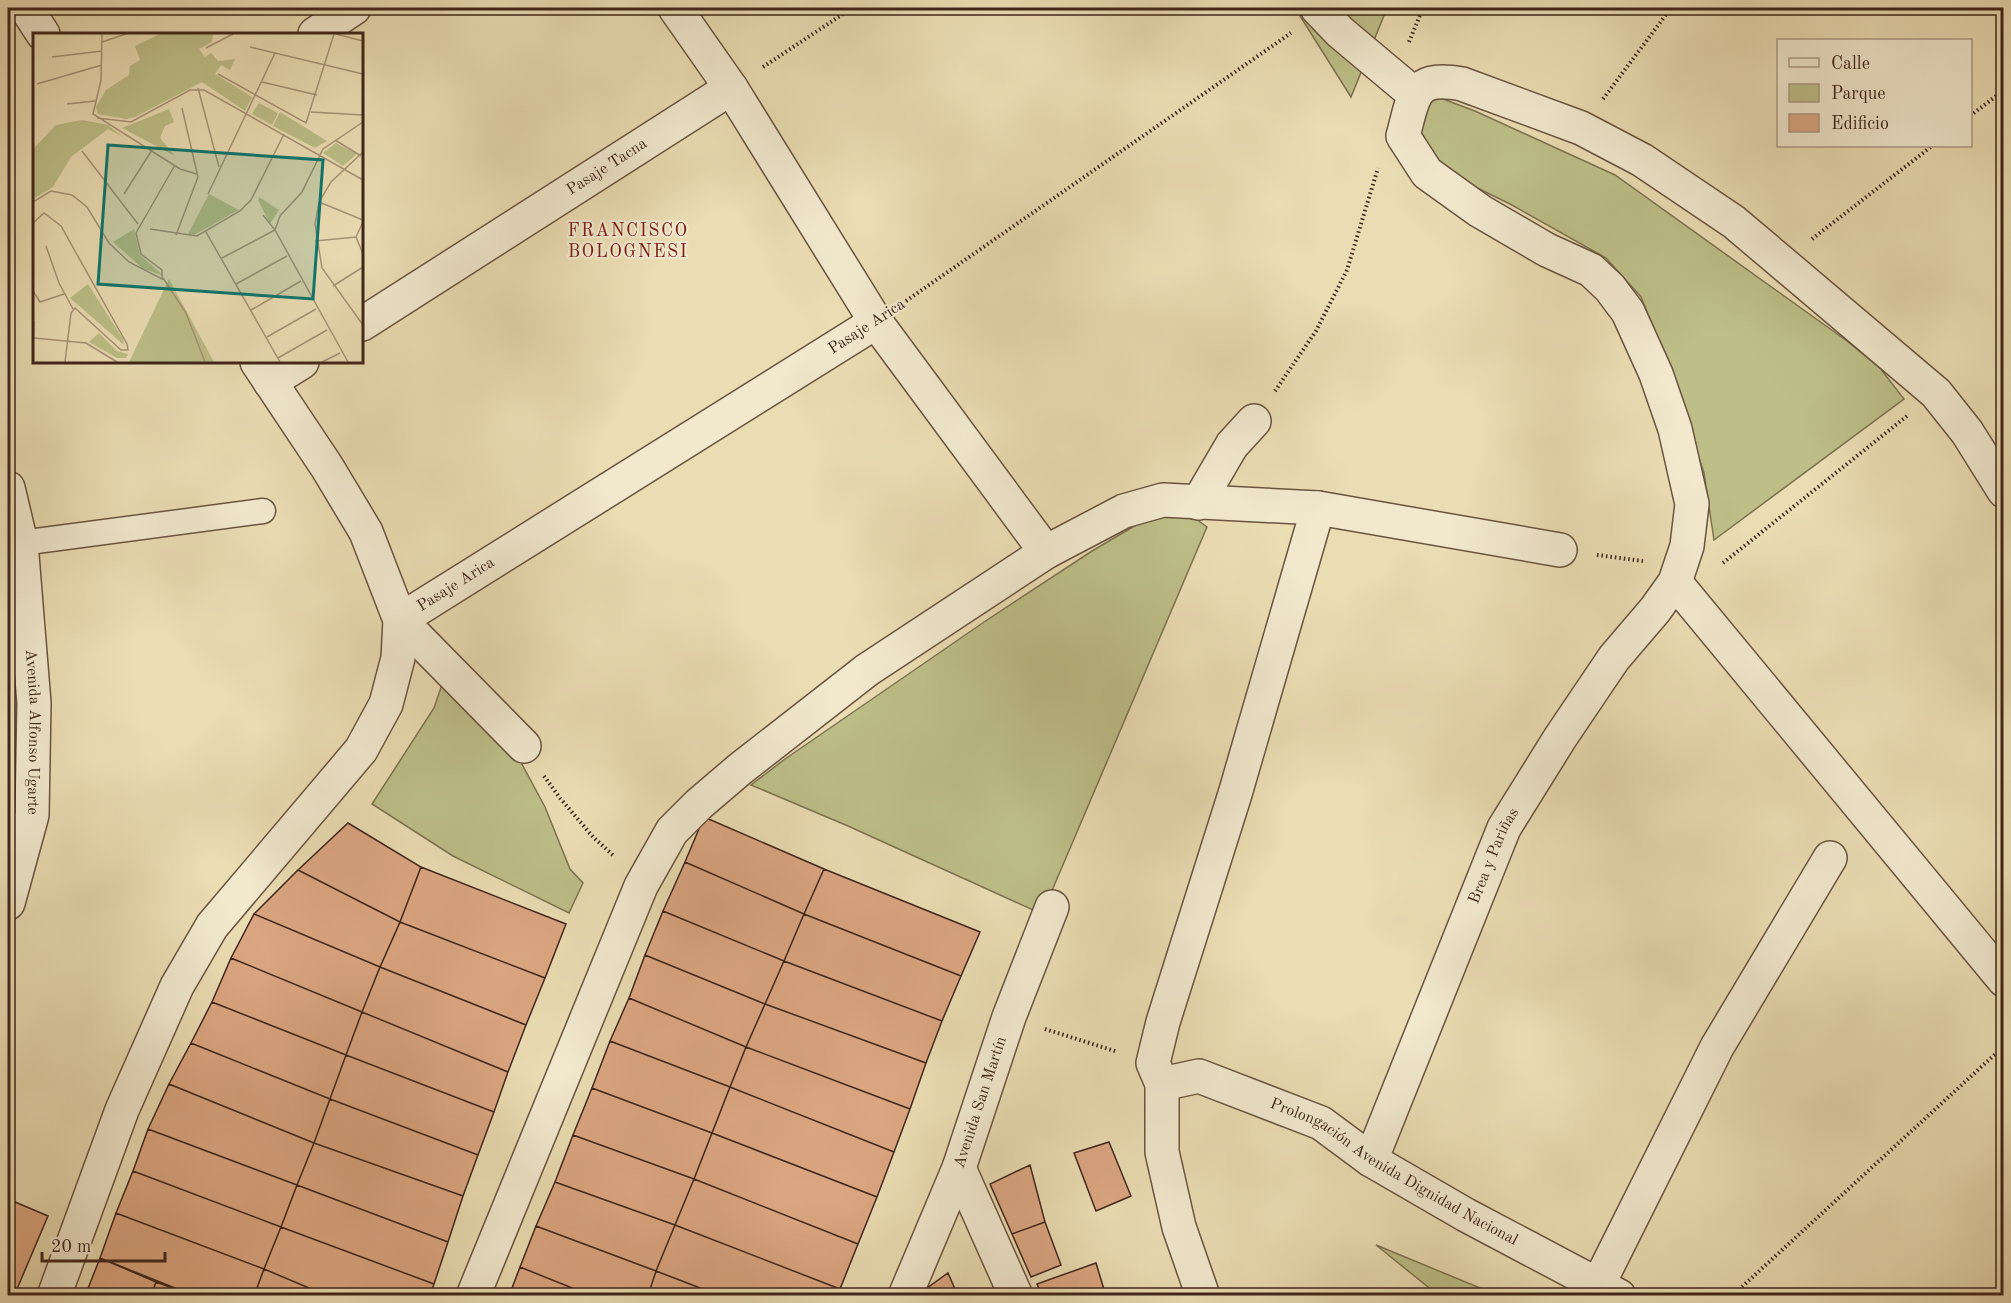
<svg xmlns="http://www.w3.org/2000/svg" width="2011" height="1303" font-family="'Old Standard TT',serif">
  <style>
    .green { fill: #bdbe88; stroke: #7e7251; stroke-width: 1.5 }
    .building { fill: #daa682; stroke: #3f261a; stroke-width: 1.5 }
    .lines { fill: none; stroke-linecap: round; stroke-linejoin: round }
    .service-casing { stroke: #6a5440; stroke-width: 27 }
    .minor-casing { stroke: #6a5440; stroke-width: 36 }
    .tertiary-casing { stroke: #6a5440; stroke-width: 36 }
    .path { stroke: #3f261a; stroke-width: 4; stroke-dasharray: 1.5 3; stroke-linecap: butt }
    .service { stroke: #f1e8ce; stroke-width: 24 }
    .minor { stroke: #f1e8ce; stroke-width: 33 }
    .tertiary { stroke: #f1e8ce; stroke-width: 33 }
    .labels { text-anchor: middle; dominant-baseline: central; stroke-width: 4.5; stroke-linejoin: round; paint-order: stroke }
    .street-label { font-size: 16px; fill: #3f261a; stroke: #f1e8ce }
    .neighbourhood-label { font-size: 18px; letter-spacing: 1.5px; fill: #7a1f14; stroke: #f1e8ce }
    .inset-road { fill: none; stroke: #a69376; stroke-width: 1.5 }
    .view { fill: #0f766e; fill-opacity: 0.15; stroke: #0f766e; stroke-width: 3 }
    .inset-edge { fill: none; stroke: #3f261a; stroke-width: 3 }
  </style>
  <rect width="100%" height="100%" fill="#eadcb3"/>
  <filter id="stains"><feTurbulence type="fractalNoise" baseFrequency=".00333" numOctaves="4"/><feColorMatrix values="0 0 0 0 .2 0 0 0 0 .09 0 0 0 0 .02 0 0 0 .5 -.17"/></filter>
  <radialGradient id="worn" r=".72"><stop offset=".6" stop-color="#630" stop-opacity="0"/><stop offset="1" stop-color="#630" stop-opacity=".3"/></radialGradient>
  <path class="green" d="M1295 8H1387L1351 97Z
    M1428 98 1443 99 1475 111 1615 175 1847 341 1880 368 1904 399 1714 540 1704 473 1667 363 1641 297 1606 258 1510 204 1459 179 1419 147 1418 104Z
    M1189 514 1207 527 1042 914 848 826 751 785 785 759 987 620 1092 551 1148 518Z
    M448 667 517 755 545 807 570 869 583 883 569 913 453 856 372 804 434 708Z
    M1376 1245 1497 1295H1438Z"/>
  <path class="building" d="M704 817 824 869 804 914 685 862Z
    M348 823 421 867 400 922 298 870Z
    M685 862 804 914 784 961 663 911Z
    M421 867 566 924 545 978 400 922Z
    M824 869 980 932 961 976 804 914Z
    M298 870 400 922 380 967 254 914Z
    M663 911 784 961 765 1004 645 955Z
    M254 914 380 967 362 1012 231 958Z
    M804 914 961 976 942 1021 784 961Z
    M400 922 545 978 526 1025 380 967Z
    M645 955 765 1004 746 1047 629 998Z
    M231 958 362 1012 346 1055 212 1002Z
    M784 961 942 1021 926 1063 765 1004Z
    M380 967 526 1025 508 1072 362 1012Z
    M629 998 746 1047 730 1087 610 1041Z
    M212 1002 346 1055 330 1099 191 1043Z
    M765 1004 926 1063 910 1109 746 1047Z
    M362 1012 508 1072 494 1112 346 1055Z
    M610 1041 730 1087 712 1133 592 1088Z
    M191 1043 330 1099 314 1143 169 1084Z
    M746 1047 910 1109 894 1152 730 1087Z
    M346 1055 494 1112 478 1155 330 1099Z
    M169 1084 314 1143 297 1185 148 1129Z
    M730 1087 894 1152 877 1197 712 1133Z
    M592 1088 712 1133 694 1179 573 1135Z
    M330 1099 478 1155 463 1196 314 1143Z
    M148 1129 297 1185 281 1227 133 1171Z
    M712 1133 877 1197 858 1244 694 1179Z
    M573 1135 694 1179 675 1225 555 1182Z
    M1109 1142 1131 1196 1096 1211 1074 1153Z
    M314 1143 463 1196 448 1242 297 1185Z
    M1030 1165 1045 1222 1012 1234 990 1184Z
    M133 1171 281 1227 264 1269 116 1213Z
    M694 1179 858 1244 840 1289 675 1225Z
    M555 1182 675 1225 656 1271 536 1226Z
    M297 1185 448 1242 434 1284 281 1227Z
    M8 1199 48 1216 14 1296H8Z
    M116 1213 264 1269 254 1296H195L100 1258Z
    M1045 1222 1061 1265 1031 1277 1012 1234Z
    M675 1225 840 1289 838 1296H721L656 1271Z
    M536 1226 656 1271 648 1296H592L520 1267Z
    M281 1227 434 1284 430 1296H328L264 1269Z
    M100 1258 156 1282 151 1296H85Z
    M1096 1263 1106 1296H1042L1037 1284Z
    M520 1267 592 1296H509Z
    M264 1269 328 1296H254Z
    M656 1271 721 1296H648Z
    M948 1273 958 1296H916Z
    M156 1282 194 1296H151Z"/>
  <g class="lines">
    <g class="service-casing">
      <path id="service" d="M21 543 263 511"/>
    </g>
    <g class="minor-casing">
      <g id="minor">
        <path d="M675 8 731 88 876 322 1046 552"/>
        <path d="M1317 8 1340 32 1414 94"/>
        <path d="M315 34 354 8"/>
        <path id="s1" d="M362 324 731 88"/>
        <path d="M270 382 302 362"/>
        <path id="s2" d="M8 488 21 543 34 703 32 815 8 903"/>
        <path d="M1198 503 1232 445 1254 421"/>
        <path d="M1675 582 2004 980"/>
        <path id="s3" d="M524 746 400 620 876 322"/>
        <path id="s4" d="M1162 1084 1199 1076 1321 1123 1371 1160 1466 1215 1619 1296"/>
        <path id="s5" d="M1371 1160 1504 828 1560 738 1614 658 1655 610 1675 582 1687 546 1692 504 1675 429 1656 374 1628 312 1610 288 1591 270 1547 250 1480 211 1427 173 1403 136C1414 96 1412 75 1462 84L1581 128 1642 160 1734 222 1936 393 1967 432 2004 491"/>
        <path d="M959 1168 1016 1296"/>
        <path d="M1598 1285 1717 1047 1830 858"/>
        <path d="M473 1296 641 886 672 831 699 804 740 769 867 670 1046 552 1124 511 1163 500 1318 508 1560 550"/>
        <path id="s6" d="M905 1296 959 1168 1009 1017 1052 907"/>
        <path d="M1203 1296 1179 1227 1162 1152V1084L1153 1063 1163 1022 1235 794 1318 508"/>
      </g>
    </g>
    <g class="tertiary-casing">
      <path id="tertiary" d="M26 8 43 34
        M54 1296 122 1110 177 986 212 926 361 750 386 704 398 658 400 620 366 532 327 467 257 362"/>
    </g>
    <path class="path" d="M1409 42 1423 8
      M763 67 852 8
      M1603 99 1671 8
      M1970 116 2004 90
      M1812 239 1932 146
      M906 301 1291 33
      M1275 391 1316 331 1347 270 1378 168
      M1597 555 1643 561
      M1723 563 1907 416
      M544 776 560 798 593 837 614 856
      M1045 1029 1118 1052
      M1732 1296 2004 1046"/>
    <use href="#service" class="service"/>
    <use href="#minor" class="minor"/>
    <use href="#tertiary" class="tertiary"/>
  </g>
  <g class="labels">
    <g class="street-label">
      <text stroke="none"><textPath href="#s1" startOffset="291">Pasaje Tacna</textPath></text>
      <text transform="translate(867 327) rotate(-33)">Pasaje Arica</text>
      <text stroke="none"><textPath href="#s3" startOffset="243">Pasaje Arica</textPath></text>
      <text stroke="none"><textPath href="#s2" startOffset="246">Avenida Alfonso Ugarte</textPath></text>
      <text stroke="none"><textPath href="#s5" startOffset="328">Brea y Pariñas</textPath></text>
      <text stroke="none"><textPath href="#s6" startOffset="208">Avenida San Martín</textPath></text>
      <text stroke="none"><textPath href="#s4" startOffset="256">Prolongación Avenida Dignidad Nacional</textPath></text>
    </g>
    <g class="neighbourhood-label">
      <text x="628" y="231">FRANCISCO<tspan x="628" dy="21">BOLOGNESI</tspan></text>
    </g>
  </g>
  <g transform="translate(33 33)">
    <rect width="330" height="330" fill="#eadcb3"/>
    <path d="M127 1H180L179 9 166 16 172 24 178 20 185 28 202 26 197 37 188 32 182 41 219 64 212 78 169 49 102 84 93 86 65 81 63 74 73 57 96 42 97 33 107 27 102 13ZM226 70 245 80 239 92 219 81ZM136 76 141 89 132 93 127 105 142 123 89 95ZM247 79 294 108 282 115 240 93ZM49 87 75 92 90 104 75 96 38 124 20 154 0 166V116L23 92ZM303 110 324 121 310 133 290 120ZM176 161 206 177 161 202 155 201ZM226 164 246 177 237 191 225 167ZM101 196 107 222 131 243 109 235 80 209ZM136 246 181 329H96ZM55 251 90 306 91 312 37 265ZM66 300 84 318 95 321 93 325H84L56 309Z" fill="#bdbe88"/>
    <path class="inset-road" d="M69 1 68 47 60 81 147 136 164 141M303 1 330 8M69 9 93 1M217 14 330 41M173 15 200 1M19 24 69 18M185 41 273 90 301 1M229 49 284 62M4 51 69 32M165 55 186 134M34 71 62 68M278 79 330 82M64 85 98 89 157 57H171L330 147M302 107 328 123M49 118 105 191M330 119 298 149 286 169 282 191 289 235 330 292M91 161 119 117M175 161 242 20M0 169 18 158 39 162 54 174 76 210 96 229 129 246V237L108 221 103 200 142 132M286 169 330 187M330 189 323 204 330 221M0 190 11 180 28 193 94 311 95 317H88L42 275 38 280 32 329M117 196 164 203 207 178 218 167 251 101M173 199 247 329M143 202 165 144 149 75M282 208 323 204M13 213 26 250 40 276M189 225 242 197 230 182M130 245 153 280 172 329M203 251 254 223M300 253 330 234M0 258 7 269 31 261M218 277 268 248M234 304 283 276M1 305 53 310 84 329M0 315 1 288M245 325 294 297M289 329 307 320M315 329 242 197 247 183 269 159 290 116 330 89"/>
    <path class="view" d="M75 112 290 127 280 266 65 251Z"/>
    <rect width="330" height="330" class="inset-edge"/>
  </g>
  <rect width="2011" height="1303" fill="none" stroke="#eadcb3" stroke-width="30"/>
  <rect x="9" y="9" width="1993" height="1285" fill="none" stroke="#3f261a" stroke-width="3"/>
  <rect x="15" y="15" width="1981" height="1273" fill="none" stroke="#3f261a" stroke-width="1.5"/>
  <rect x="1777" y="39" width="195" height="108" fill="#f1e8ce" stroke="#aa9a86" stroke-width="1.5"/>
  <rect x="1789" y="58" width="30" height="9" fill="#f1e8ce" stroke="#aa9a86" stroke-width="1.5"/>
  <text x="1831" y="69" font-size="18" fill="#3f261a">Calle</text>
  <rect x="1789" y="84" width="30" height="18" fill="#bdbe88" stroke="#aa9a86" stroke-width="1.5"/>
  <text x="1831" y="99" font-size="18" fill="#3f261a">Parque</text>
  <rect x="1789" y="114" width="30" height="18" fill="#daa682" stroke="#aa9a86" stroke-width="1.5"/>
  <text x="1831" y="129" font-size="18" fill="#3f261a">Edificio</text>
  <path d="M42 1252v9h123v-9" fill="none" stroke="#3f261a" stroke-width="3"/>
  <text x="51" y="1252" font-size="18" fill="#3f261a" stroke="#f1e8ce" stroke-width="4.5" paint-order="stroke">20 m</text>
  <rect width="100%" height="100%" filter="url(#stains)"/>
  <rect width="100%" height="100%" fill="url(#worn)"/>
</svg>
